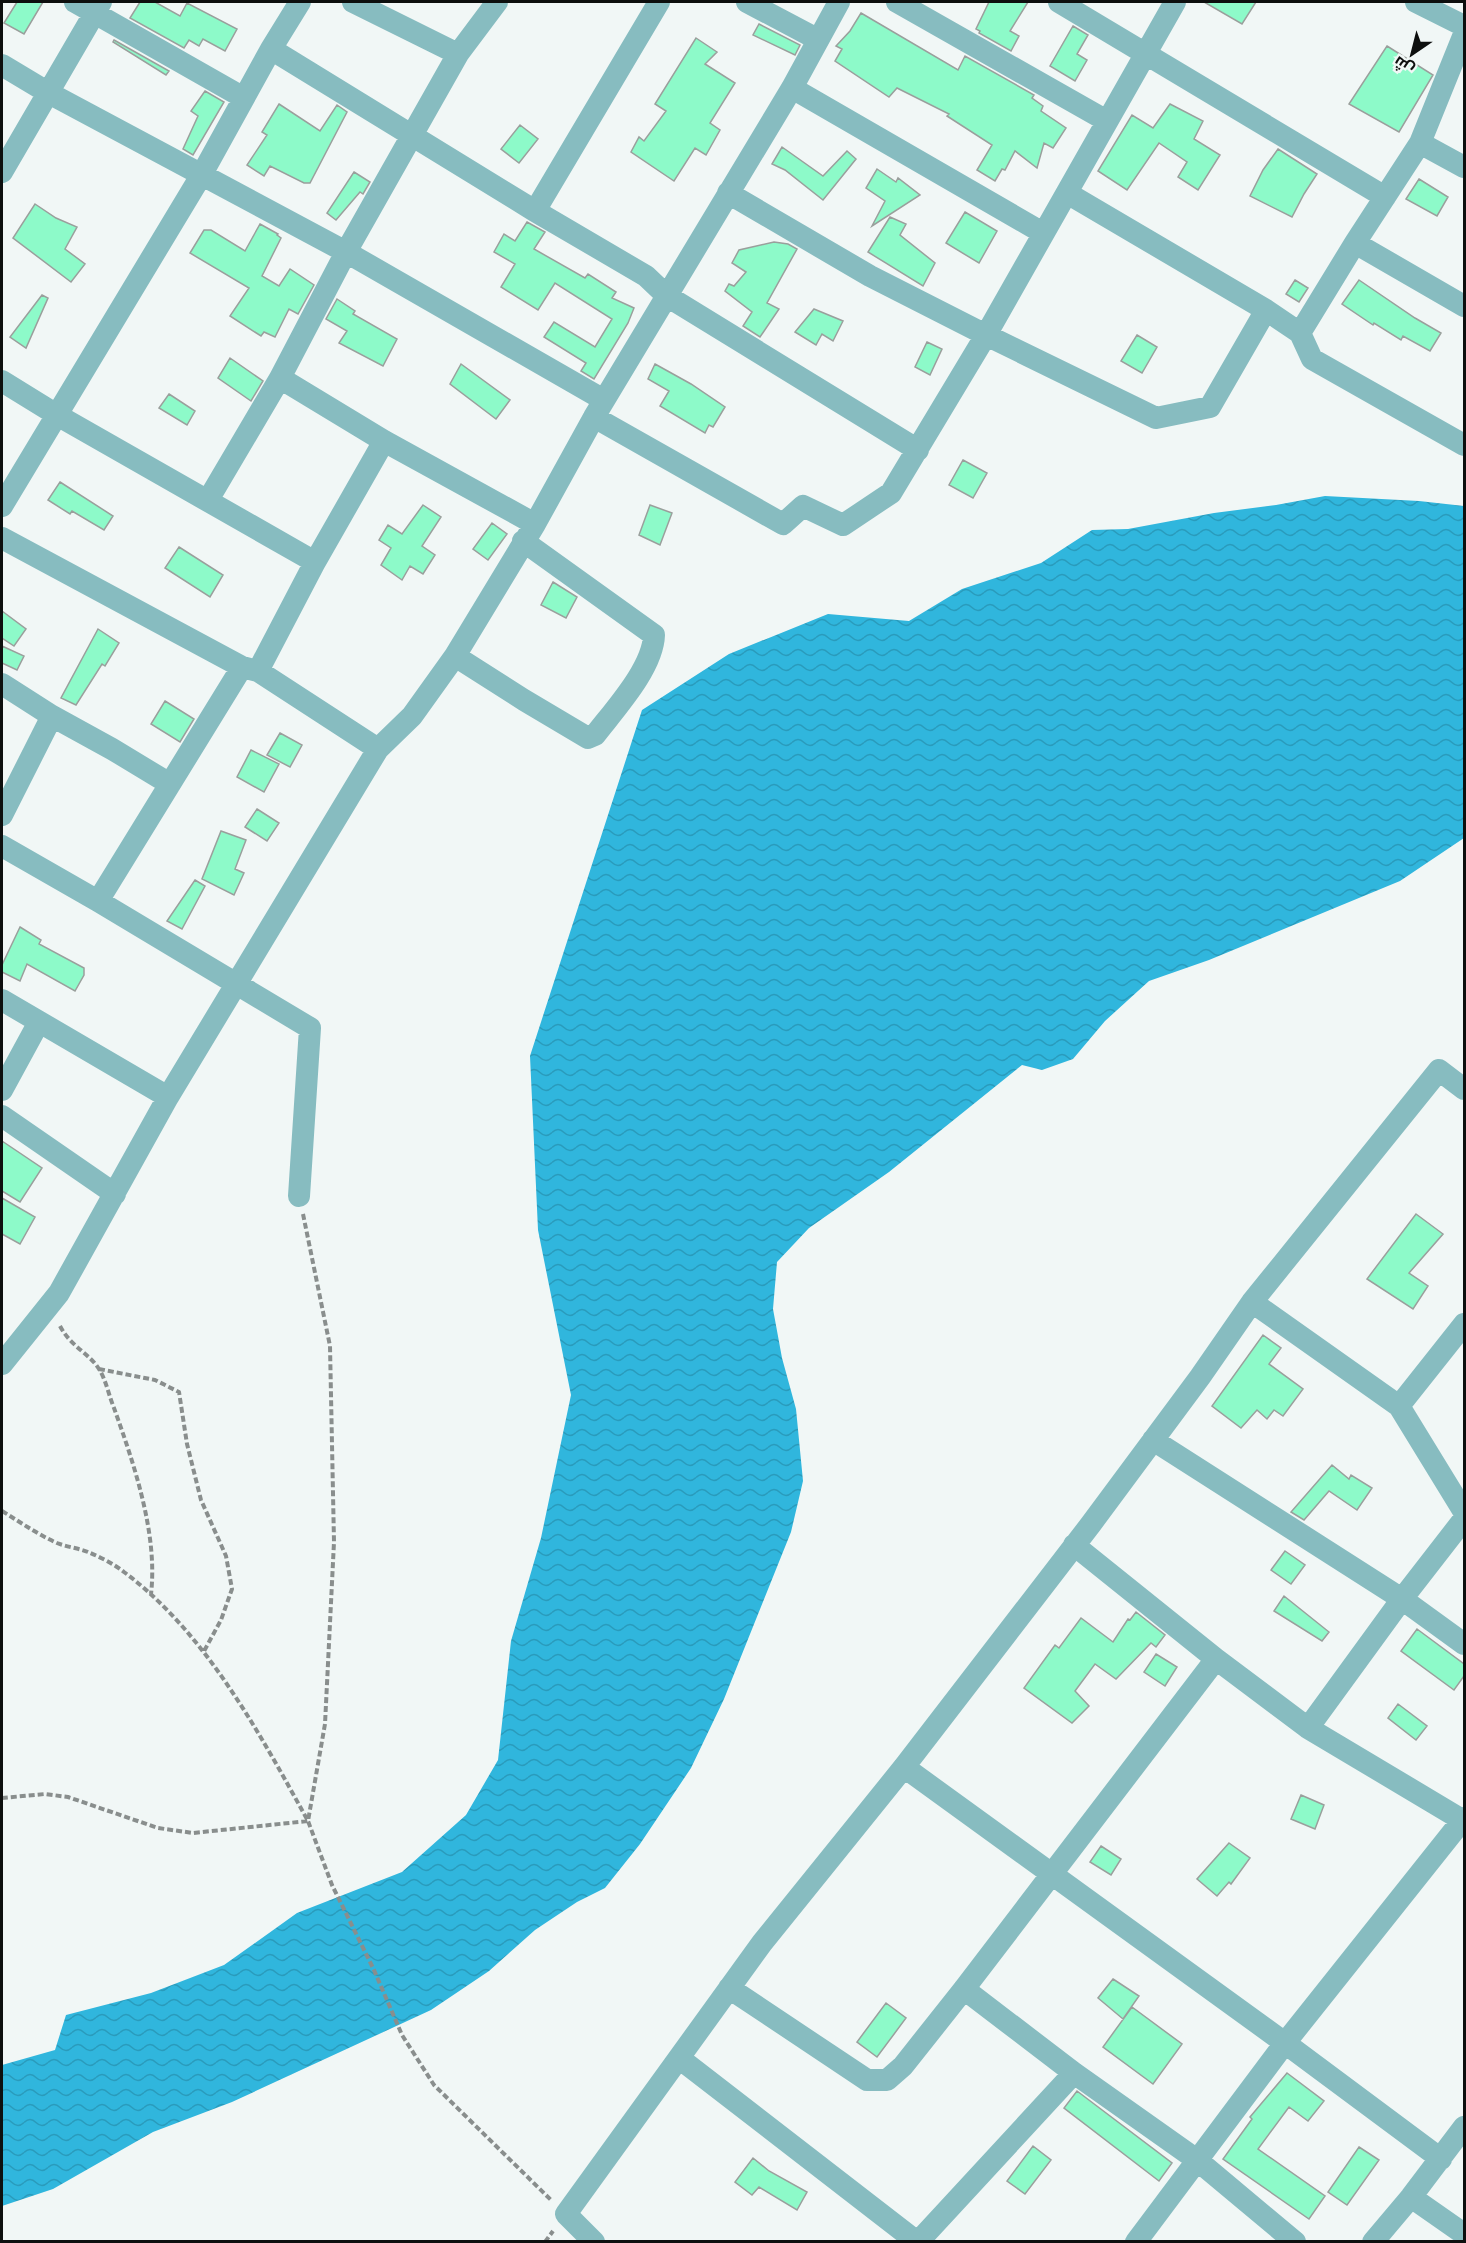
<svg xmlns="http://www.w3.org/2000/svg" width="1466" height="2243" font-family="'Golos Text',Cairo,sans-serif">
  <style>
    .water { fill: url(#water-waves) }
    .building { fill: #8dfac9; stroke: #9a9f9c; stroke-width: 1.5 }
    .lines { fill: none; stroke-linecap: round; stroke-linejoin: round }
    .path { stroke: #898e8d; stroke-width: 4; stroke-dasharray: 6 3; stroke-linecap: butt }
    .minor { stroke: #87bcc0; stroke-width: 22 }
  </style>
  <defs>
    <pattern id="water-waves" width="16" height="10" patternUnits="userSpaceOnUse" patternTransform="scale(1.5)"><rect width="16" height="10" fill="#30b6dd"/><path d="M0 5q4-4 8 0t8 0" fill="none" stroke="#299bbc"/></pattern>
  </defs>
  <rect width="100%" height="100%" fill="#f1f7f6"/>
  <path class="water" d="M1325 496 1419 501 1464 506V838L1400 881 1209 960 1149 981 1105 1021 1073 1059 1042 1070 1022 1065 889 1172 809 1228 777 1262 773 1309 782 1358 796 1409 803 1481 791 1532 724 1699 691 1768 640 1844 605 1888 577 1902 535 1930 489 1971 431 2010 232 2102 153 2132 53 2189 2 2206V2065L55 2050 66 2015 151 1993 224 1965 297 1913 402 1872 466 1815 498 1760 511 1641 541 1538 571 1395 538 1230 530 1056 642 710 729 654 828 614 909 621 962 589 1041 563 1092 530 1128 529 1214 513 1276 505Z"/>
  <path class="building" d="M17 2H43L24 34 4 23Z
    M140 2H155L180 16 187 3 237 29 225 51 203 39 199 46 189 40 184 48 130 18Z
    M989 2H1028L1010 31 1019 36 1011 51 979 33 980 31 976 29Z
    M1204 2H1256L1242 24Z
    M861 13 958 70 965 56 1034 95 1032 98 1043 106 1041 111 1066 128 1053 148 1044 143 1037 168 1015 151 1005 170 1002 169 995 181 977 170 992 145 947 116 949 114 897 88 889 97 835 61 842 49 836 46 850 31Z
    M759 24 800 45 795 55 753 35Z
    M1073 26 1088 35 1077 54 1087 60 1075 81 1050 66Z
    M696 38 717 52 705 64 735 83 710 123 720 130 706 155 695 148 674 181 631 152 639 137 644 141 666 111 655 104Z
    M114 40 169 71 166 75 113 42Z
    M1387 46 1433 75 1399 132 1349 104Z
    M205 91 224 102 193 155 183 149 198 116 191 111Z
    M279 104 320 131 337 105 347 112 310 183H304L270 166 264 176 247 165 267 135 262 132Z
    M1170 104 1203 121 1194 139 1220 155 1198 190 1178 177 1187 162 1159 143 1127 190 1098 171 1132 115 1153 128Z
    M520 125 538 139 519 163 501 149Z
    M782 147 823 176 847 151 856 159 823 200 785 170 772 164Z
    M1278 149 1317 174 1304 194 1292 217 1250 196 1263 170Z
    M877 169 896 182 898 178 920 195 872 226 885 201 866 188Z
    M354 172 370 182 363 194 360 192 336 220 327 213Z
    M1419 179 1448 197 1437 216 1406 199Z
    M35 204 56 218 77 227 65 249 85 264 71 282 13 238Z
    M965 212 997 231 979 263 946 243Z
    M890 217 906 224 900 235 935 263 923 286 868 252Z
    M527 222 545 232 534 249 585 278 588 274 616 292 612 298 634 308 628 323 594 379 581 371 586 363 544 337 554 322 595 347 612 319 555 283 538 310 501 287 515 264 494 252 504 234 515 241Z
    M260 224 278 234 277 235 281 238 262 276 279 286 290 269 314 285 298 314 289 309 275 337 264 332 261 336 230 316 249 288 190 253 204 230H211L245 251Z
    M774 242 788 244 797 249 767 303 779 309 760 337 743 326 752 312 725 291 729 284 734 286 746 272 732 263 739 250Z
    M1295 280 1308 288 1299 302 1286 294Z
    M1359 280 1415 318 1441 333 1430 351 1403 336 1401 340 1374 323 1373 325 1342 304Z
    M42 295 48 298 26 348 10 337Z
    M337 299 355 311 353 314 397 339 383 366 339 343 347 331 326 319Z
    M814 309 843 321 833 341 822 334 816 345 795 332Z
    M1137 335 1157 347 1142 373 1121 361Z
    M927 342 942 349 930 375 915 367Z
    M230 358 263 381 251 401 218 378Z
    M461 364 510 400 496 419 450 384Z
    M655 364 691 384 725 407 713 427 709 425 705 433 660 406 669 391 648 379Z
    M169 394 195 411 187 425 159 408Z
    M963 460 987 473 973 498 949 485Z
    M60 482 113 516 104 530 72 511 70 514 48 500Z
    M423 505 441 517 422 546 435 555 423 574 410 566 402 580 381 565 391 548 379 540 388 525 402 534Z
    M650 505 672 513 660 545 639 535Z
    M492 523 507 534 488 560 473 549Z
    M179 547 223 575 210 597 165 568Z
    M553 582 577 597 566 618 541 605Z
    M2 611 26 629 14 646 2 638Z
    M98 629 119 643 105 666 102 664 76 705 61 698Z
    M2 646 24 656 17 670 2 663Z
    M165 701 194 719 180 742 151 724Z
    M280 733 302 745 290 767 267 755Z
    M251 750 279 764 264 792 237 777Z
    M257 809 279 823 267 841 245 827Z
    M221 831 246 840 235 869 244 873 234 895 202 879Z
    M195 880 205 886 182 929 167 921Z
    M20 927 41 940 39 944 84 968V975L75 991 27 964 20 981 2 972V965Z
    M2 1141 42 1168 20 1202 2 1191Z
    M2 1198 35 1217 20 1244 2 1234Z
    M1416 1214 1443 1234 1409 1273 1428 1286 1413 1309 1367 1279Z
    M1263 1335 1281 1348 1269 1364 1303 1389 1283 1416 1274 1410 1267 1419 1257 1410 1241 1428 1212 1406Z
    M1332 1465 1349 1479 1351 1475 1372 1488 1357 1510 1329 1491 1304 1520 1291 1512Z
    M1285 1551 1305 1565 1291 1584 1271 1570Z
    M1284 1596 1329 1632 1322 1641 1274 1611Z
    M1136 1612 1165 1635 1156 1647 1151 1643 1116 1679 1095 1664 1075 1691 1089 1706 1072 1723 1024 1688 1055 1645 1059 1648 1081 1618 1113 1642 1128 1619 1130 1620Z
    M1417 1629 1464 1664V1676L1454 1690 1401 1651Z
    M1156 1654 1177 1667 1165 1686 1144 1672Z
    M1398 1704 1427 1726 1416 1740 1388 1718Z
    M1301 1795 1324 1805 1315 1829 1291 1819Z
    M1229 1843 1250 1858 1231 1884 1229 1882 1217 1896 1197 1879Z
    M1101 1846 1121 1859 1111 1875 1090 1862Z
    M1113 1979 1139 1996 1123 2019 1098 1998Z
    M886 2003 906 2018 877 2057 857 2042Z
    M1132 2007 1182 2044 1153 2084 1103 2047Z
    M1287 2073 1324 2101 1308 2121 1289 2107 1258 2149 1325 2196 1309 2219 1223 2159 1252 2119 1250 2117Z
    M1077 2091 1172 2163 1159 2181 1064 2108Z
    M1033 2146 1051 2160 1025 2194 1007 2181Z
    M1359 2147 1379 2160 1347 2205 1328 2192Z
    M753 2158 769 2171 807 2192 797 2210 759 2187 752 2195 735 2182Z"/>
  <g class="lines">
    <path class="path" d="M303 1214 330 1346 334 1542 325 1724 308 1821 332 1885 374 1970 402 2035 434 2085 552 2201
      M60 1326C71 1347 89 1353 99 1369 106 1380 109 1396 114 1408 134 1464 158 1534 151 1594
      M99 1369 155 1380 179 1392 187 1444 201 1500 226 1556 232 1589 221 1620 203 1653
      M2 1511C20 1522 37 1534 57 1543 67 1547 78 1548 88 1552 100 1557 114 1564 124 1572 206 1633 260 1734 308 1821L193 1833 158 1828 68 1797 45 1794 2 1798
      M545 2242 553 2231"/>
    <path class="minor" d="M75 2 244 98
      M353 2 458 54
      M747 2 817 39
      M897 2 1107 121
      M1059 2 1385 197
      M1416 2 1464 26
      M271 49 535 211 646 276 667 296 918 450
      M2 65 47 92 346 252 604 400
      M792 88 1043 233
      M1420 143 1464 167
      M2 172 101 2
      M728 193 870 276 986 335 1156 418 1210 407 1266 310
      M1067 193 1266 310 1300 333 1312 359 1464 445
      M535 211 659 2
      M1355 243 1464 306
      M1300 333 1355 243 1420 143 1464 34
      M280 378 384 441 535 524
      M2 381 57 415 315 562
      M594 417 783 524 803 506 843 525 891 493 986 335 1175 2
      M208 500 280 378 346 252 458 54 497 2
      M2 506 202 174 271 49 300 2
      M2 538 242 667 258 671 378 749
      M455 656 524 700 588 738 595 735C615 709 653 668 654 635L523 541
      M258 671 315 562 384 441
      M2 684 52 716 2 815
      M52 716 112 749 170 784
      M2 846 98 901 310 1028 299 1196
      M98 901 242 667
      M2 1000 168 1097
      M2 1090 39 1022
      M2 1116 115 1194
      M1252 1302 1399 1406
      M1464 1324 1399 1406 1464 1512
      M2 1364 59 1293 168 1097 378 749 412 716 455 656 535 524 594 417 792 88 839 2
      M1153 1440 1402 1599 1464 1644
      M1074 1545 1216 1659 1308 1728 1464 1821
      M1308 1728 1402 1599 1464 1519
      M904 1767 1285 2043 1441 2159
      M729 1988 867 2080H887L903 2066 964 1989 1216 1659
      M964 1989 1074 2073 1197 2160 1295 2242
      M679 2058 917 2242
      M1411 2197 1464 2234
      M594 2242 566 2214 762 1943 904 1767 1091 1524 1200 1377 1252 1302 1439 1070 1464 1089
      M918 2242 1074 2073
      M1136 2242 1285 2043 1464 1818
      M1373 2242 1411 2197 1464 2127"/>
  </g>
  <rect width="1466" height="2243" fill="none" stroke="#0d0f0e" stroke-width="6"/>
  <g transform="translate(1412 54) rotate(215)" stroke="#f1f7f6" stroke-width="4.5" paint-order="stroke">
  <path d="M0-4.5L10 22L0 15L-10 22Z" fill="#0d0f0e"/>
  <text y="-9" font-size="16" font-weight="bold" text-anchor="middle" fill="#0d0f0e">ش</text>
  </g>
</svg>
